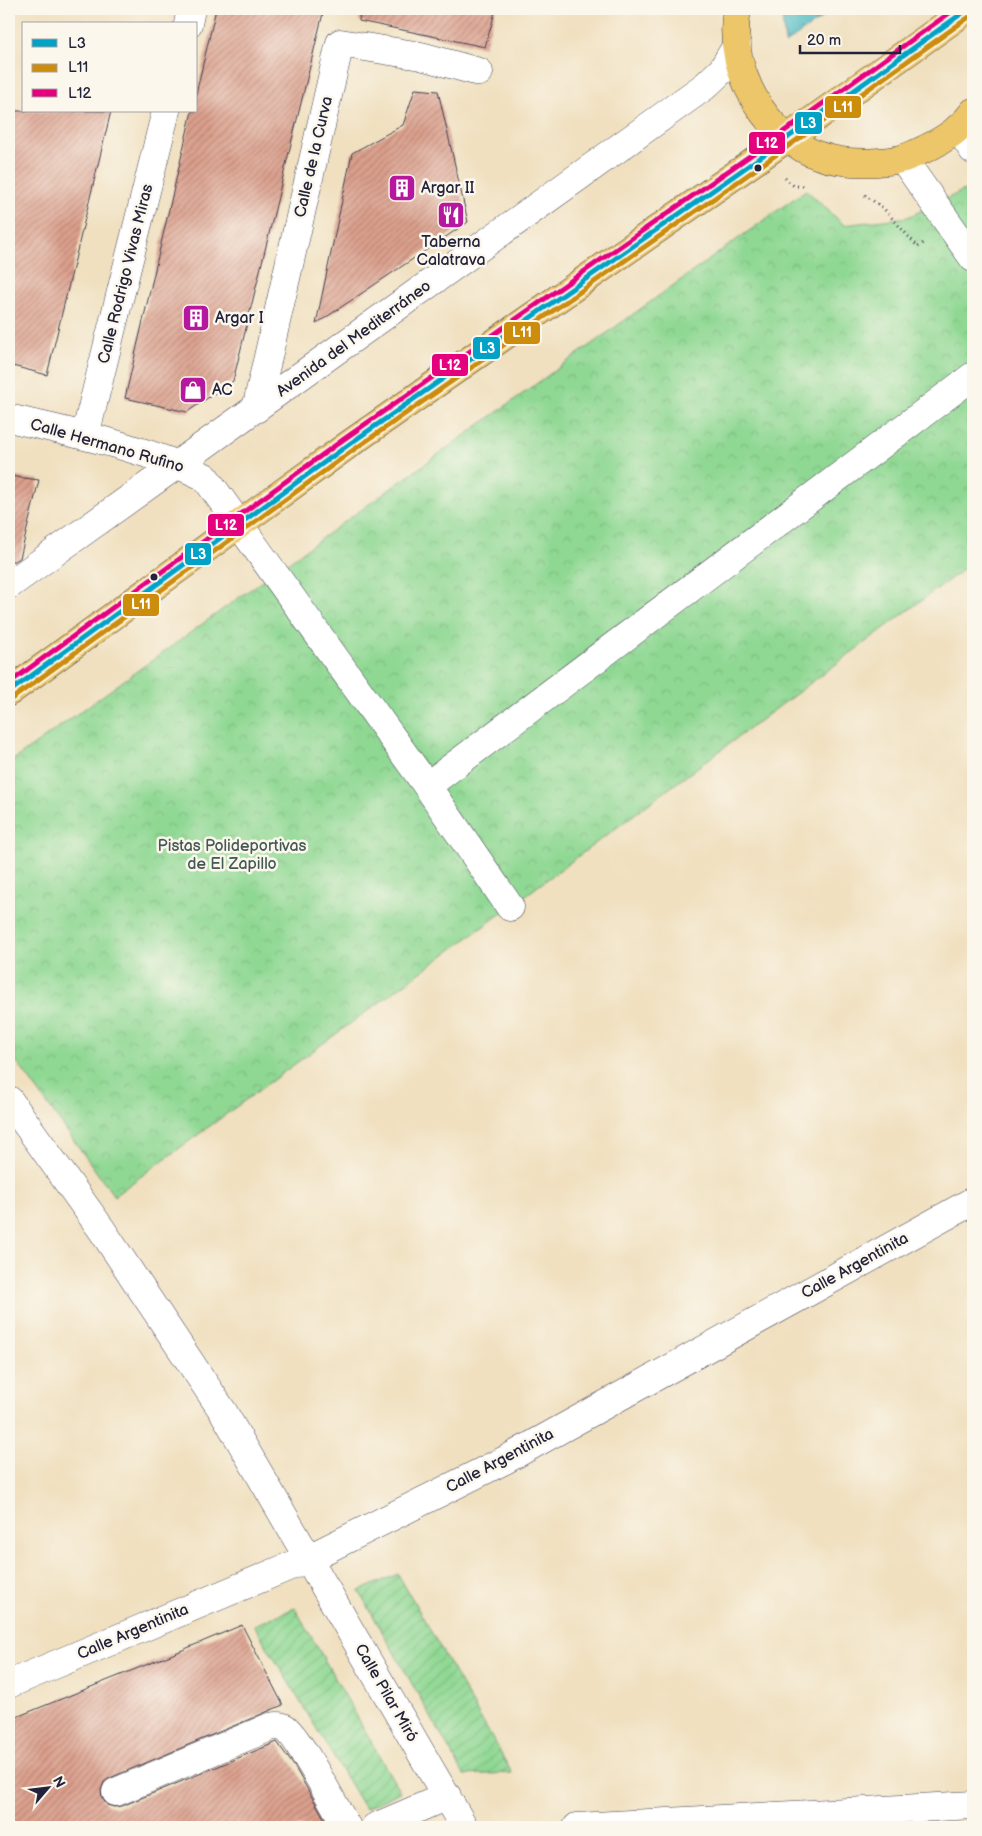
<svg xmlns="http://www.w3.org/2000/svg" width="982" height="1836" font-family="'Balsamiq Sans',sans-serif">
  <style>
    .park { fill: url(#park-crowns); stroke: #587d67 }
    .garden { fill: url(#garden-furrows); stroke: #587d67 }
    .water { fill: url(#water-ripples); stroke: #366e7e }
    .building { fill: url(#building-hatch) }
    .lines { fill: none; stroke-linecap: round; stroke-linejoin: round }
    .minor-casing { stroke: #413e4f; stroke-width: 29 }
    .major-casing { stroke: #413e4f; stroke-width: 29 }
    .path { stroke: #413e4f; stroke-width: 3; stroke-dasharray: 1 4; stroke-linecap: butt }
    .minor { stroke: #fff; stroke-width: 28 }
    .major { stroke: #ecc669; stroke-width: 28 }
    .bus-1-casing { stroke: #fbf7ec; stroke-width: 9 }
    .bus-2-casing { stroke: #fbf7ec; stroke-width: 9 }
    .bus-3-casing { stroke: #fbf7ec; stroke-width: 9 }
    .bus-1 { stroke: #02a2c7; stroke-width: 5 }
    .bus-2 { stroke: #cc8c0c; stroke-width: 5 }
    .bus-3 { stroke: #e5007d; stroke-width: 5 }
    .bus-dot { fill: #22223b; stroke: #fbf7ec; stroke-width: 2 }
    .labels { text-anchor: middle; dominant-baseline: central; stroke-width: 5; stroke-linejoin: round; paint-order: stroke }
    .street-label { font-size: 16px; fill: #22223b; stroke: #fbf7ec }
    .poi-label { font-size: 16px; fill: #22223b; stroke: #fbf7ec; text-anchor: start }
    .park-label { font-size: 16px; fill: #435955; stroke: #fbf7ec }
    .line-badge { stroke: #fbf7ec; stroke-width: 2 }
    .badge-label { font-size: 14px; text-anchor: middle; font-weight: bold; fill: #fff }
  </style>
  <defs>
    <pattern id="park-crowns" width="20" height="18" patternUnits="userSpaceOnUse" patternTransform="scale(1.25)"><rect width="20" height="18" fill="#8fd893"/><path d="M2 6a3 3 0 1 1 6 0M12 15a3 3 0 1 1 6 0" fill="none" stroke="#7bb980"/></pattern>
    <pattern id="garden-furrows" width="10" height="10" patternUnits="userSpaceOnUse" patternTransform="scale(1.25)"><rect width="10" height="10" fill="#8fd893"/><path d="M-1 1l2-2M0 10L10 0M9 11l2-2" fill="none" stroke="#7bb980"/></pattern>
    <pattern id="water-ripples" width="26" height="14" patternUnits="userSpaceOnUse" patternTransform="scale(1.25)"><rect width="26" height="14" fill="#4bbac2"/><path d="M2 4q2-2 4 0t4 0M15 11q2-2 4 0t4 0" fill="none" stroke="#3e979f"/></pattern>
    <pattern id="building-hatch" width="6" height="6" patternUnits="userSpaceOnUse" patternTransform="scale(1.25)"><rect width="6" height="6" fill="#dca08d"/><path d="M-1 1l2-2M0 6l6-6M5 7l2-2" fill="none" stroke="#b28274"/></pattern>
  </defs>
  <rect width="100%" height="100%" fill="#fbf7ec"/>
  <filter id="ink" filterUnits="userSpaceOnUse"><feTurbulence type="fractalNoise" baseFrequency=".02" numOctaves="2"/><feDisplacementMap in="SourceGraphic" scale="10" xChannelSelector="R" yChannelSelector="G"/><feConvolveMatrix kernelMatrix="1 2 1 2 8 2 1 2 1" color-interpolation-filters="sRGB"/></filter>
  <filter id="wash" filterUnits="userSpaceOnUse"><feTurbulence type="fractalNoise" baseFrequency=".0096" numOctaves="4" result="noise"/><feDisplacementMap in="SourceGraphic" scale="20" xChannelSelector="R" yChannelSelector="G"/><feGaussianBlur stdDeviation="1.12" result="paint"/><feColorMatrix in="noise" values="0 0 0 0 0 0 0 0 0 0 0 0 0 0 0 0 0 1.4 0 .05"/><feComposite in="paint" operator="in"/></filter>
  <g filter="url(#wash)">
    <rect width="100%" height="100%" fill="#f0e0c0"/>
    <path class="park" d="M973 183V562L510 907 114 1196 9 1051V763L806 190 844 225 908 217 967 189Z"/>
    <path class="garden" d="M398 1574 512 1773 464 1775 359 1591Z
      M295 1608 400 1792 365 1809 254 1625Z"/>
    <path class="water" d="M784 9H834L785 44 782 18Z"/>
    <g id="blocks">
      <path class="building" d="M216 9H324L233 381 187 412 125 398 192 111H196V94Z
        M360 9H496L485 47 359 21Z
        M415 89 438 91 468 222 316 324 352 153 403 125Z
        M15 111H111L47 375 9 365V136Z
        M9 476 39 480 20 558 15 561H9Z
        M242 1625 283 1705 110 1778 104 1782 101 1790 102 1798 107 1805 114 1807 122 1806 277 1742 294 1766 327 1823 316 1827H9V1720L173 1654Z"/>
    </g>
  </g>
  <g filter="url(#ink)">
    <use href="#blocks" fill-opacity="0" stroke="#413e4f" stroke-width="1"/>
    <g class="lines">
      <g class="minor-casing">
        <path id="minor" d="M188 24 191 9
          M958 128 973 150
          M903 159 973 258
          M256 409 340 43 421 56 479 72
          M9 418C75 434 144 447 205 477L427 786 510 907
          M85 436 166 111
          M9 585 705 86 722 70 737 45
          M427 786 973 376
          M9 1100 102 1230 224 1413 464 1827
          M9 1684 307 1559 505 1460 973 1201
          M116 1792 270 1727C275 1726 280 1725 285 1728 298 1736 336 1809 347 1827
          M375 1827 447 1796
          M577 1827 973 1805"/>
      </g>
      <g class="major-casing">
        <path id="major" d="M737 9C728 62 756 122 804 149 825 161 854 164 878 162 886 161 896 161 904 158 911 156 918 152 925 149 944 140 961 129 973 112
          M9 692 348 445 755 161 968 9"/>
      </g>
      <path class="path" d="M785 178 794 186H807
        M865 195 883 208 918 247 925 242"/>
      <use href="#minor" class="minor"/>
      <use href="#major" class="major"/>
      <g class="bus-1-casing">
        <path id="bus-1" d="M9 692 348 445 755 161 968 9"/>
      </g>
      <g class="bus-2-casing">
        <path id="bus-2" d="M13 698 352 451 759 167 972 15"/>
      </g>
      <g class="bus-3-casing">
        <path id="bus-3" d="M9 683 344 439 751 155 955 9"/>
      </g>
      <use href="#bus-1" class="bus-1"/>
      <use href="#bus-2" class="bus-2"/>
      <use href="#bus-3" class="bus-3"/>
    </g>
  </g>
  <defs>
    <g id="building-square" transform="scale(1.4375)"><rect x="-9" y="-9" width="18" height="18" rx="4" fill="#b5179e" stroke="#fbf7ec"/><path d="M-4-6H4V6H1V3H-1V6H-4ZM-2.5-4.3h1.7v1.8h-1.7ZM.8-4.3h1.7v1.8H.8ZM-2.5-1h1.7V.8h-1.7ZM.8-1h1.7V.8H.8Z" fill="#fff"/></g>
    <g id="restaurant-square" transform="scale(1.4375)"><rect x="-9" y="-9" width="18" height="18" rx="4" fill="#b5179e" stroke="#fbf7ec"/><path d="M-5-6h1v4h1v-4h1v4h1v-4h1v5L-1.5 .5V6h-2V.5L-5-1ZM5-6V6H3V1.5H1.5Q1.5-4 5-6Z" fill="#fff"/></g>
    <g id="shop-square" transform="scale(1.4375)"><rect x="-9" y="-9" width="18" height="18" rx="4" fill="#b5179e" stroke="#fbf7ec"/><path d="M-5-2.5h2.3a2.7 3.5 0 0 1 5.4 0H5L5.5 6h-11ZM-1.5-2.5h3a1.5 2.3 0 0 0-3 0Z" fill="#fff"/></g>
  </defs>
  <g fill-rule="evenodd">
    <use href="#building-square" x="402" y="188"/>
    <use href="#restaurant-square" x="451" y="215"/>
    <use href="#building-square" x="196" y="318"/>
    <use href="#shop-square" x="193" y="390"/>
  </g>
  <g class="bus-dot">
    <circle cx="758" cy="168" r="4.5"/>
    <circle cx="154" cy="577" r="4.5"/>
  </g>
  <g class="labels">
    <g class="street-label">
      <text transform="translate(314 157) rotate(-77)">Calle de la Curva</text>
      <text transform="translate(126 274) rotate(-76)">Calle Rodrigo Vivas Miras</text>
      <text transform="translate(354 339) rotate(-36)">Avenida del Mediterráneo</text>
      <text transform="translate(107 446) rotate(16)">Calle Hermano Rufino</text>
      <text transform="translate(855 1266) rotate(-29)">Calle Argentinita</text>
      <text transform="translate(500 1461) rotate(-28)">Calle Argentinita</text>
      <text transform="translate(133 1632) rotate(-23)">Calle Argentinita</text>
      <text transform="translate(386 1693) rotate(60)">Calle Pilar Miró</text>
    </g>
    <g class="poi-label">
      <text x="421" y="188">Argar II</text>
      <text x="451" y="242" text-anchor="middle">Taberna<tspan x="451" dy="18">Calatrava</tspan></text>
      <text x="215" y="318">Argar I</text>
      <text x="212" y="390">AC</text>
    </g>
    <g class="park-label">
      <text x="232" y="846">Pistas Polideportivas<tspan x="232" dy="18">de El Zapillo</tspan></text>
    </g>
  </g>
  <g class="line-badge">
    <rect x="824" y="95" width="38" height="24" rx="5" fill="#cc8c0c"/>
    <rect x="794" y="111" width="29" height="24" rx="5" fill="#02a2c7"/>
    <rect x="748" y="131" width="38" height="24" rx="5" fill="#e5007d"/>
    <rect x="503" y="321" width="38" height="24" rx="5" fill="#cc8c0c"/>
    <rect x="472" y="336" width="29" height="24" rx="5" fill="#02a2c7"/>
    <rect x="431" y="353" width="38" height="24" rx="5" fill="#e5007d"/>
    <rect x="207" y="513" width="38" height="24" rx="5" fill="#e5007d"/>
    <rect x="184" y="542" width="28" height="24" rx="5" fill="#02a2c7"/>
    <rect x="122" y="593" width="38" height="24" rx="5" fill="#cc8c0c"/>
  </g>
  <g class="badge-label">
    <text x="843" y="112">L11</text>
    <text x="808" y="128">L3</text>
    <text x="767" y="148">L12</text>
    <text x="522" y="337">L11</text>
    <text x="487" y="353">L3</text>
    <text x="450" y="370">L12</text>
    <text x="226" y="530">L12</text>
    <text x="198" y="559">L3</text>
    <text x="141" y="609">L11</text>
  </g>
  <rect width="982" height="1836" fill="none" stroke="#fbf7ec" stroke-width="30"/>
  <rect x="22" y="22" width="175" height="90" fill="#fbf7ec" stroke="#a4a2a5"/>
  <rect x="32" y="39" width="25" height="8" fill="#02a2c7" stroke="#a4a2a5"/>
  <text x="68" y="48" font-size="15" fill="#22223b">L3</text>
  <rect x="32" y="64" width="25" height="8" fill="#cc8c0c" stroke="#a4a2a5"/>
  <text x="68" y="72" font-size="15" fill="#22223b">L11</text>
  <rect x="32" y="89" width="25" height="8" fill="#e5007d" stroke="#a4a2a5"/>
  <text x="68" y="98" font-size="15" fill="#22223b">L12</text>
  <g transform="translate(48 1788) rotate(62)" stroke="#fbf7ec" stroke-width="4" paint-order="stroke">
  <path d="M0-4L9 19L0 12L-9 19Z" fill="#22223b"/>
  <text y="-8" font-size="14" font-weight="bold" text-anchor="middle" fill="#22223b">N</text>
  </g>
  <path d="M800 45v8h100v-8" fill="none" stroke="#22223b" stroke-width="2.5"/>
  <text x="807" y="45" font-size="15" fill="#22223b" stroke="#fbf7ec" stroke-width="4" paint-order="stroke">20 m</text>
</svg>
